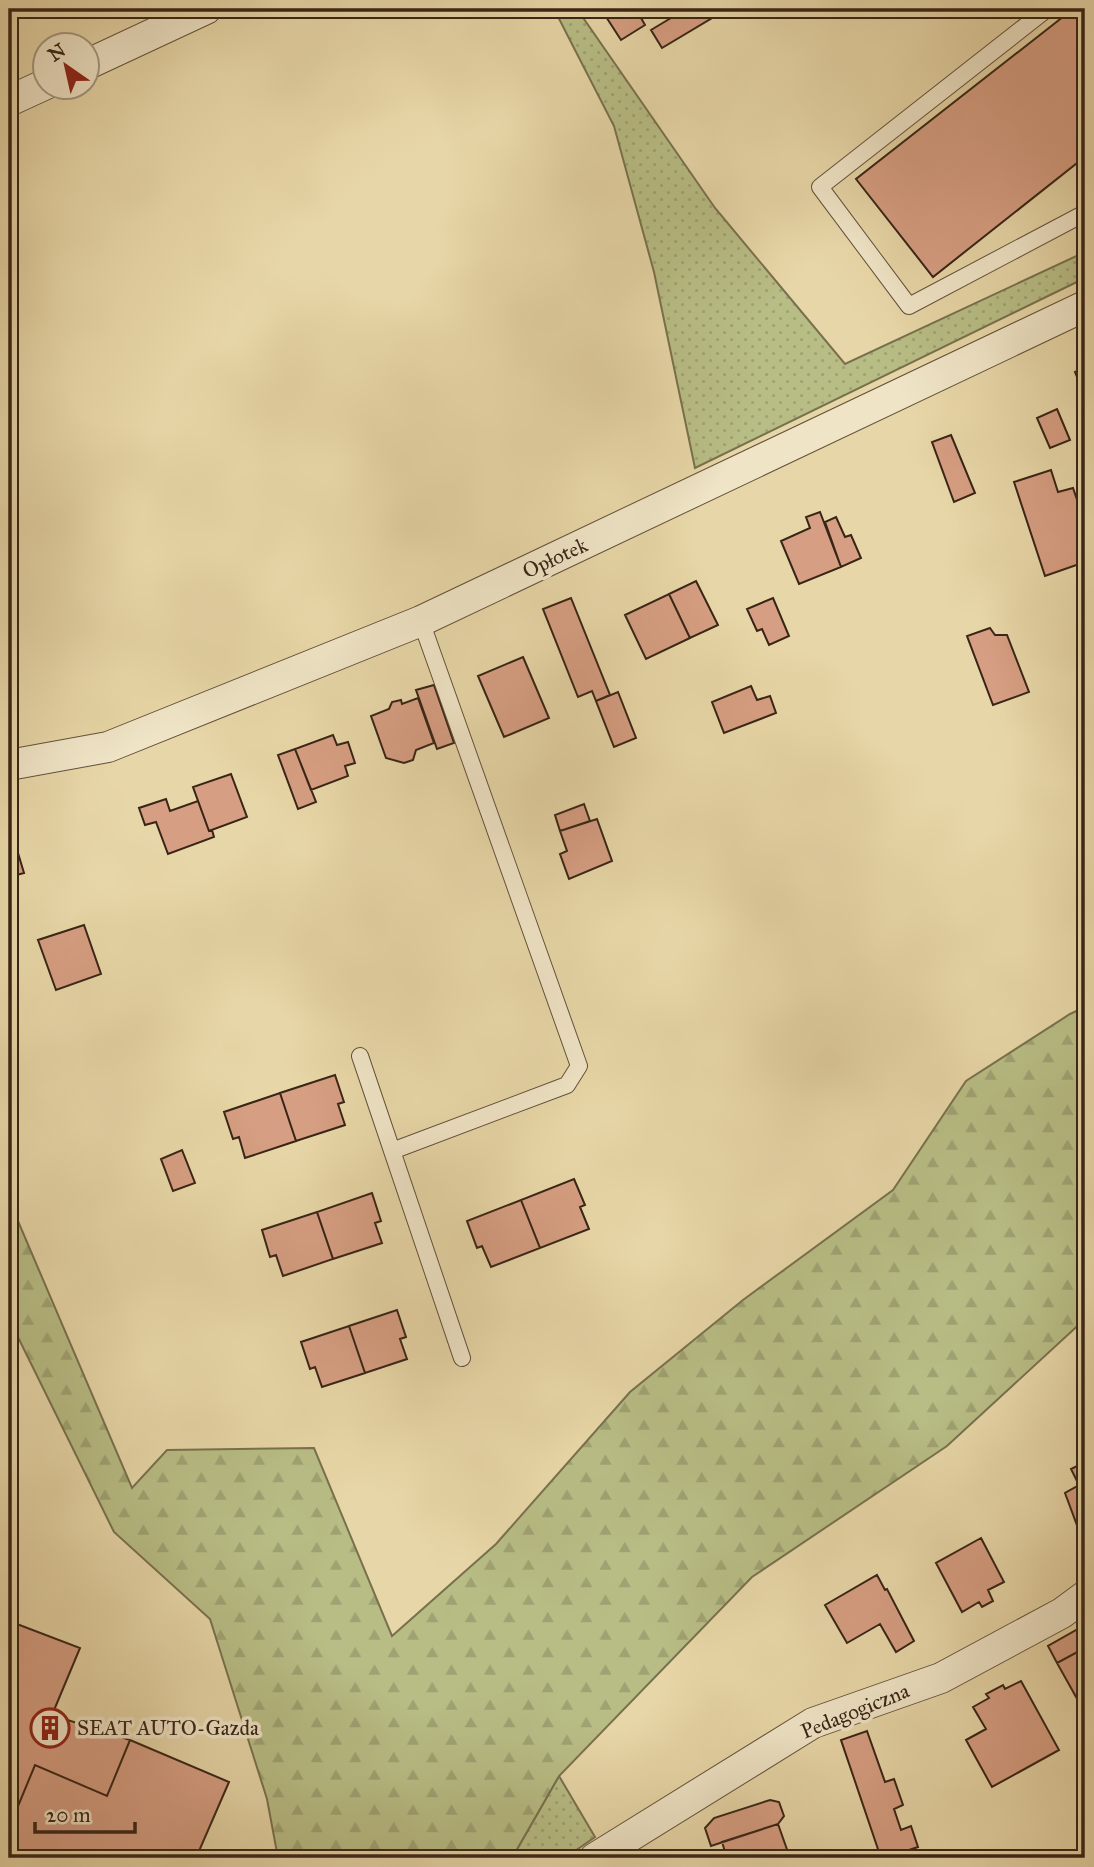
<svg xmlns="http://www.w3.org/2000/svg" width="1094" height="1867" font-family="'IM FELL Great Primer',serif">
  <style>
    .green { fill: url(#green-dots); stroke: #78714e; stroke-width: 2 }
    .forest { fill: url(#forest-firs); stroke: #78714e; stroke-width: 2 }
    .building { fill: #d69e82; stroke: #382516; stroke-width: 2 }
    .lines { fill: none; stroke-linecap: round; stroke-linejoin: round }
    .service-casing { stroke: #64513a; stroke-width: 18 }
    .minor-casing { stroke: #64513a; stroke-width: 32 }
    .service { stroke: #efe4c6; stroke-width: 16 }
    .minor { stroke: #efe4c6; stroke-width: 30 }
    .labels { text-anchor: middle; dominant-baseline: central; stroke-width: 7; stroke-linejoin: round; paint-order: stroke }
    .street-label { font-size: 21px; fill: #382516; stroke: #efe4c6 }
    .poi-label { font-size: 21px; fill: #382516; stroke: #efe4c6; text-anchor: start }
  </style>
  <defs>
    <pattern id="green-dots" width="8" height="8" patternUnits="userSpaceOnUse" patternTransform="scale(1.75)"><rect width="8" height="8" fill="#b8bd85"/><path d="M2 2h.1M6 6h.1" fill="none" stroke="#9fa272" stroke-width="1.8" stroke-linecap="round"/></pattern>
    <pattern id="forest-firs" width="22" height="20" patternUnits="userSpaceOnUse" patternTransform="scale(1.75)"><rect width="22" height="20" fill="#b8bd85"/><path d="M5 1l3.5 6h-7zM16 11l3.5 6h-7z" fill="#9fa272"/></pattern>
  </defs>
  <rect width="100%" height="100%" fill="#e7d6a7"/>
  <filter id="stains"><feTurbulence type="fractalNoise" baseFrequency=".00286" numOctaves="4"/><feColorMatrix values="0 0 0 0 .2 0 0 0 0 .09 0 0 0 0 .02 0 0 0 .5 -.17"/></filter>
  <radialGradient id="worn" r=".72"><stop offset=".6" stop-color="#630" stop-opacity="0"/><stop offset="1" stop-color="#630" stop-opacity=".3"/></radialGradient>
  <path class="green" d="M554 9H577L715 208 845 364 1085 252V278L695 468 654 272 614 126Z
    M559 1776 595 1837 565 1858H512Z"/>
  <path class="forest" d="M1085 1007V1319L947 1446 752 1577 559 1776 512 1858H278L267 1799 210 1619 114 1532 9 1319V1200L132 1488 167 1450 314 1448 392 1636 496 1544 630 1392 743 1300 893 1190 966 1081 1070 1014Z"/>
  <path class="building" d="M601 9H636L645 25 621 40Z
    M686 9H714L717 15 662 48 651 30Z
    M1073 9H1085V165L1081 160 933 277 856 179Z
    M1085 367V397L1075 372Z
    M1057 409 1070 440 1050 448 1037 418Z
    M951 435 975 493 954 502 932 442Z
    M1051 470 1058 492 1073 488 1085 523V562L1045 576 1014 482Z
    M820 512 841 567 799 584 781 541 810 528 806 517Z
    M836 517 845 537 851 535 861 558 841 567 825 522Z
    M696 581 718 625 690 638 669 594Z
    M669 594 690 638 646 659 625 615Z
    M571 598 610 695 596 701 592 691 578 697 543 609Z
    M773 598 789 636 769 645 762 629 757 631 747 609Z
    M990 628 995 635H1007L1029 692 993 705 967 636Z
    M523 657 549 718 504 737 478 676Z
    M434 685 454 743 437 749 416 690Z
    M751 686 757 700 770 696 776 713 724 733 712 702Z
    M618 692 636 738 614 747 596 701Z
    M418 698 434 743 416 750 413 760 404 763 386 758 371 716 389 709 392 702 401 700 402 704Z
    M333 735 337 745 348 742 355 763 345 766 348 776 311 790 295 749Z
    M295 749 316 802 298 809 278 755Z
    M231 774 247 817 209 831 193 787Z
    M166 799 170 811 198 801 209 831 212 830 214 837 168 854 156 822 145 825 139 808Z
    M584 804 590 821 560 831 555 815Z
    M597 819 612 861 569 879 560 854 567 851 560 831Z
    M15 843 24 873 9 877V845Z
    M84 925 101 974 56 990 38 940Z
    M335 1075 344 1102 338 1104 345 1125 296 1141 280 1093Z
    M280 1093 296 1141 245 1158 239 1137 233 1139 224 1112Z
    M182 1150 195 1183 173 1191 161 1159Z
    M574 1179 585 1205 580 1207 589 1229 540 1248 521 1200Z
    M372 1193 381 1221 375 1223 382 1243 333 1259 317 1212Z
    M521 1200 540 1248 491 1267 482 1246 477 1248 467 1221Z
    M317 1212 333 1259 283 1276 276 1255 270 1257 262 1230Z
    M397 1310 406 1337 400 1339 407 1359 365 1373 349 1326Z
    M349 1326 365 1373 322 1387 315 1367 310 1369 301 1342Z
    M1085 1462V1526L1078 1528 1065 1493 1079 1485 1071 1469Z
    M981 1538 1004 1582 988 1590 993 1601 982 1607 979 1602 962 1612 936 1563Z
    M877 1575 885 1590 887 1589 914 1641 896 1652 880 1624 847 1643 825 1605Z
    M9 1621 80 1648 52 1715 130 1740 107 1796 35 1765 9 1828Z
    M1085 1625V1648L1057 1663 1048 1646Z
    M1083 1649 1085 1701 1080 1704 1057 1663Z
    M1021 1681 1059 1750 992 1787 966 1740 986 1729 973 1707 989 1698 986 1694 1003 1685 1005 1689Z
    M867 1731 885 1782 894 1779 903 1805 894 1809 901 1830 911 1826 918 1847 885 1858H881L841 1740Z
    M130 1740 229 1782 196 1858H9V1828L35 1765 107 1796Z
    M770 1800 779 1802 784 1816 778 1824 711 1846 705 1828 714 1818Z
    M778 1824 790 1858H727L722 1842Z"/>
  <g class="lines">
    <g class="service-casing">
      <path id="service" d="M1047 9 820 187 909 306 1085 213
        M360 1056 462 1358
        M392 1151 567 1085 579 1066 421 621"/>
    </g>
    <g class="minor-casing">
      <path id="minor" d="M88 64 206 9
        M9 101 46 84
        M9 765 108 747 421 621 1085 306
        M595 1858 813 1723 941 1678 1062 1613 1085 1596"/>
    </g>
    <use href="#service" class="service"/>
    <use href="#minor" class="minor"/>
  </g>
  <defs>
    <g id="building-ring" transform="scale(2.0125)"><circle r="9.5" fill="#efe4c6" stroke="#8f2418" stroke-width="1.5"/><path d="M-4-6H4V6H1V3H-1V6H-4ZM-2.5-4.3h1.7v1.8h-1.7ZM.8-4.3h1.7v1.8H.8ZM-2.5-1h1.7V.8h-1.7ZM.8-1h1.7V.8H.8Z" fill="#8f2418"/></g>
  </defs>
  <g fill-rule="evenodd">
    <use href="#building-ring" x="50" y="1728"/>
  </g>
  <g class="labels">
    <g class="street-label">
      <text transform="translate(555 558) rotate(-25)">Opłotek</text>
      <text transform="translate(855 1711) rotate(-22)">Pedagogiczna</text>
    </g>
    <g class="poi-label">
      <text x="77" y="1728">SEAT AUTO-Gazda</text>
    </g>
  </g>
  <rect width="1094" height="1867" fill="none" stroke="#e7d6a7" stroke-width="35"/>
  <rect x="10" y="10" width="1073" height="1846" fill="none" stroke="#382516" stroke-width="3.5"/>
  <rect x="18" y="18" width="1059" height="1832" fill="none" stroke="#382516" stroke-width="2"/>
  <g transform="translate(66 66) rotate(326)"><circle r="33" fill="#efe4c6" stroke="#a69880" stroke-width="2"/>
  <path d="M0-5L12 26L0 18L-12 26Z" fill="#8f2418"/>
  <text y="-10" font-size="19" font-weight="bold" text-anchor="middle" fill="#382516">N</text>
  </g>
  <path d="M35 1822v10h100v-10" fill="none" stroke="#382516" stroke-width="3.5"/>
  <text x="46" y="1822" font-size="21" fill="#382516" stroke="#efe4c6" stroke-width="5" paint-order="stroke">20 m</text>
  <rect width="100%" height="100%" filter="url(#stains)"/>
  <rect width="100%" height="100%" fill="url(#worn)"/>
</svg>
